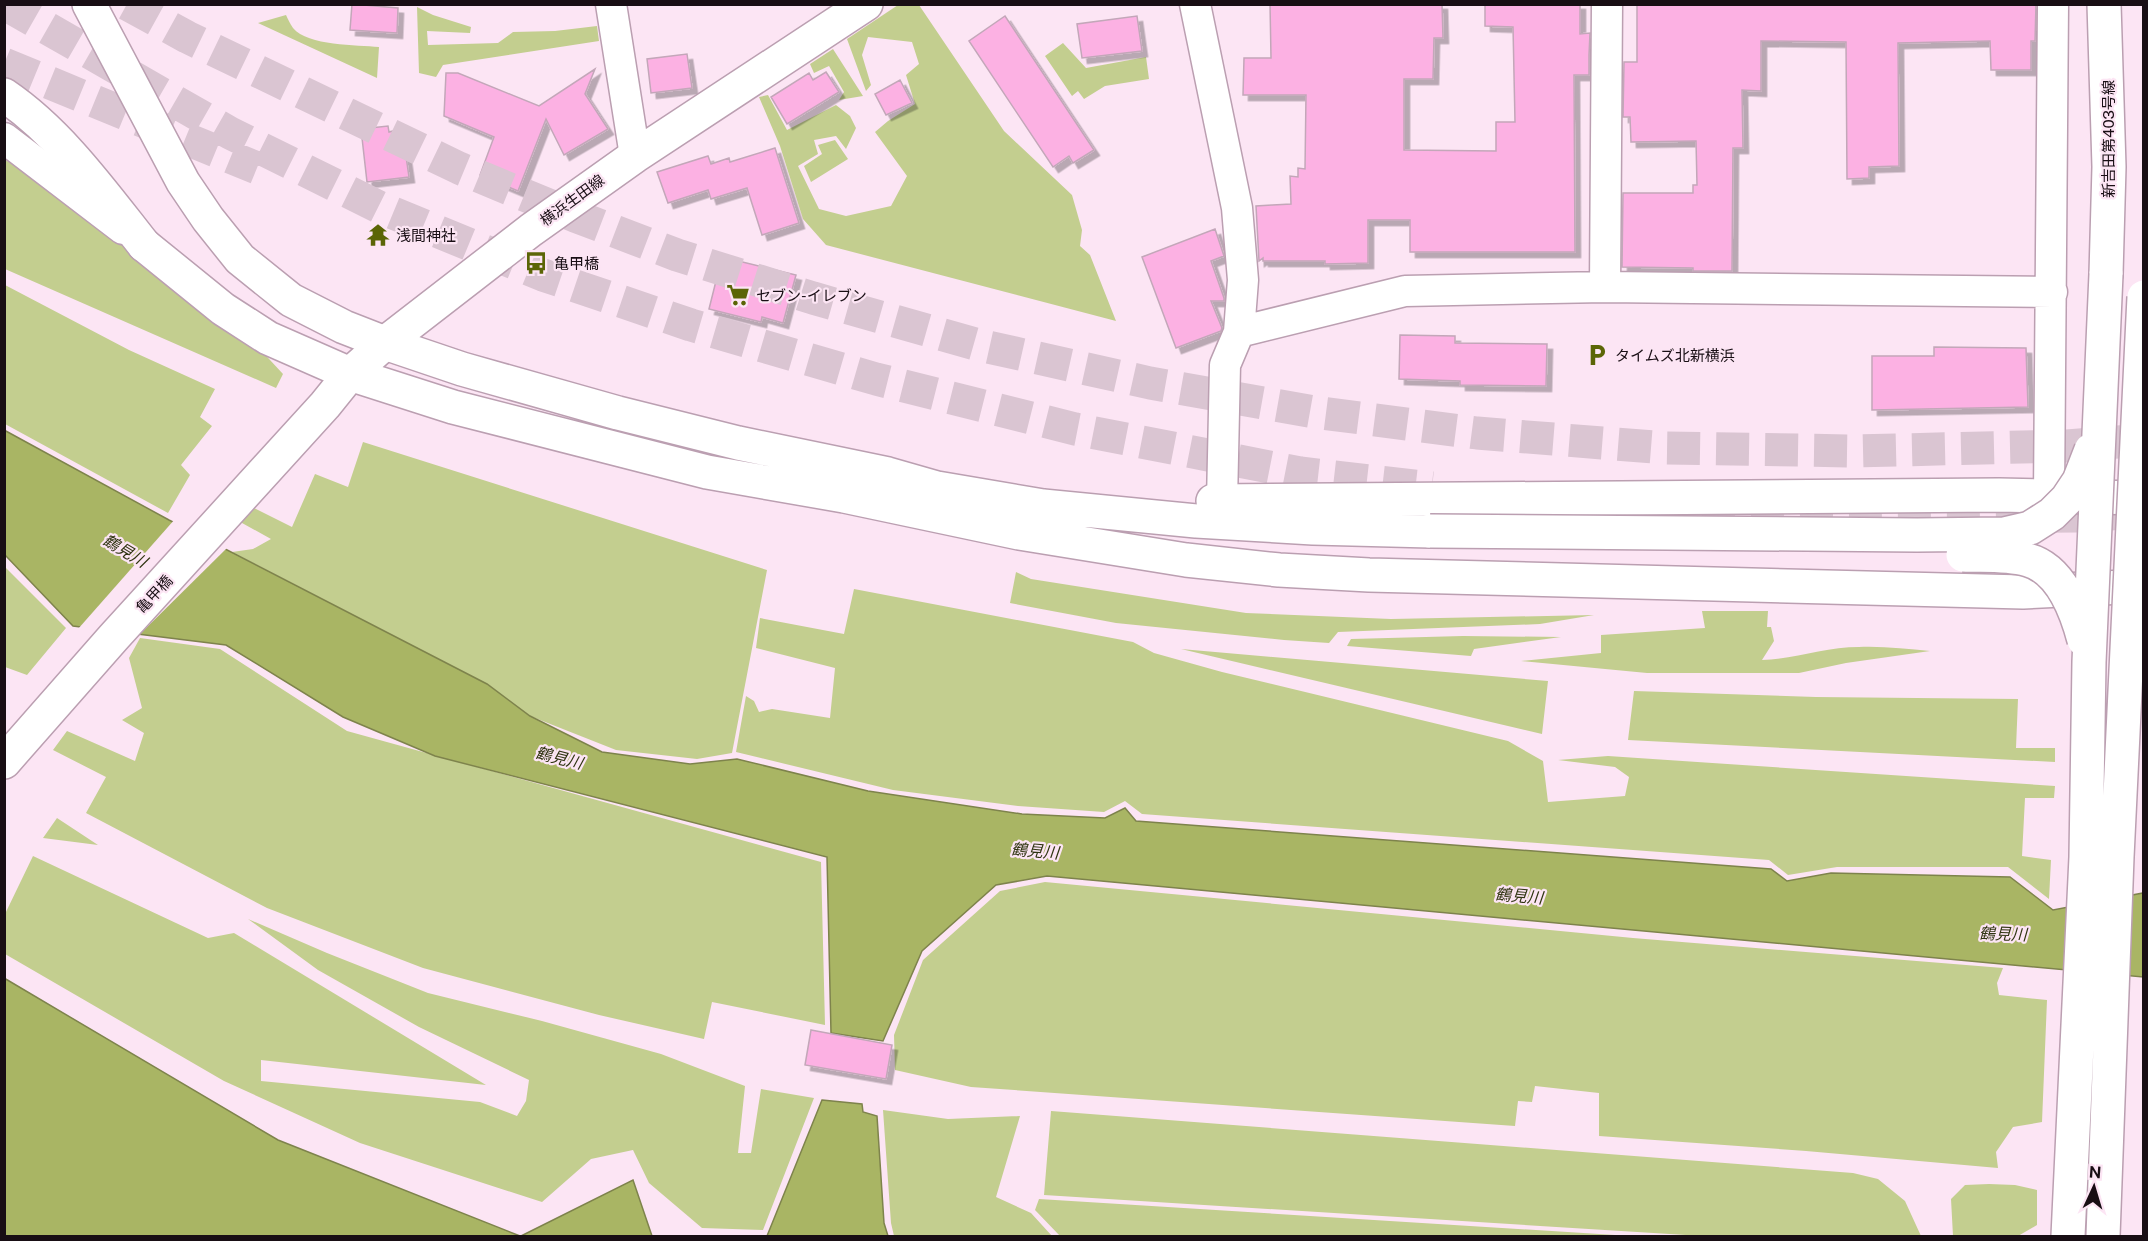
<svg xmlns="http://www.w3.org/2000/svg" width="2148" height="1241" font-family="'Public Sans','Noto Sans JP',sans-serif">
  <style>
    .green { fill: #c3ce8f }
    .water { fill: #a9b564; stroke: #7e834c; stroke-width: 1.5 }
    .pier { fill: #fce5f4 }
    .building { fill: #fcb1e3; stroke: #c3a7b9; stroke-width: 1.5; filter: url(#shadow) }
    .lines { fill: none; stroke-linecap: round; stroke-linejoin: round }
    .motorway-tunnel { stroke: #dac5d2; stroke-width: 33; stroke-dasharray: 33 16; stroke-linecap: butt }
    .minor-casing { stroke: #bb9fb1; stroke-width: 33 }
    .tertiary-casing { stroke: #bb9fb1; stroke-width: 36 }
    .primary-casing { stroke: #bb9fb1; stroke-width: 36 }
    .motorway-casing { stroke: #bb9fb1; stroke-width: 36 }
    .minor { stroke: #fff; stroke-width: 30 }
    .tertiary { stroke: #fff; stroke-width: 33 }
    .primary { stroke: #fff; stroke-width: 33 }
    .motorway { stroke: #fff; stroke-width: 33 }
    .tertiary-bridge-casing { stroke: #bb9fb1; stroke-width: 36; stroke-linecap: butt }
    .tertiary-bridge { stroke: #fff; stroke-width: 33 }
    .labels { text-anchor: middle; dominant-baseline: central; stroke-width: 4.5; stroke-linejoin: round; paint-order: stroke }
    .street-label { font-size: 15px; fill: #180e14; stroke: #fce5f4 }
    .poi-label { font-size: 15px; fill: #180e14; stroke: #fce5f4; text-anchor: start }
    .water-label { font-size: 16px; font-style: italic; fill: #303512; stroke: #fce5f4 }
  </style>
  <defs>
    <filter id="shadow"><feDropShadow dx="5.5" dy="5.5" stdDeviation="0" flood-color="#0004"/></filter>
  </defs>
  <rect width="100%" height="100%" fill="#fce5f4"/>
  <path class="green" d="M898 5H919L1004 131 1072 195 1082 230 1080 246 1090 255 1116 321 826 245 803 219 780 146 759 97 768 95 787 130 836 105 850 116 856 128 846 149 836 136 814 140 818 154 798 166 819 209 846 216 891 206 907 176 875 132 888 121 915 104 906 75 919 64 912 42 868 37 862 55 871 85 866 91 847 39Z
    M417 7 433 15 471 27 470 33 427 31 428 45 498 43 513 32 555 31 597 26 599 41 443 65 436 77 419 73Z
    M286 15C288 19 290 24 293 28 308 46 357 45 379 47L377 78 258 23Z
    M1063 43 1086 68 1146 57 1149 79 1105 86 1084 99 1078 91 1072 96 1045 56Z
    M833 49 863 96 839 100 844 92 829 66 814 73 810 64Z
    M835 140 848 159 811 182 804 166 822 154 818 145Z
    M4 159 34 178 88 222 129 247 246 334 283 374 276 388 5 269Z
    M5 285 129 350 215 389 200 417 212 426 181 465 190 475 168 513 5 424Z
    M363 442 767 570 732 753 697 759 616 750 530 716 487 684 232 552 253 549 271 539 233 518 244 503 292 527 315 474 348 487Z
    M5 567 66 628 27 675 5 667Z
    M1016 572 1031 579 1246 613 1391 619 1594 615 1540 624 1338 632 1329 643 1284 640 1116 623 1010 603Z
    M854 589 1133 642 1154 653 1222 672 1508 741 1543 761 1548 802 1625 796 1629 777 1615 767 1558 760 1608 756 2055 786 2054 798H2025L2022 856 2051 860 2049 899 2008 867H1837L1788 875 1769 860 1142 814 1125 801 1104 812 1018 806 893 790 736 752 746 696 754 701 759 712 772 709 830 718 835 668 756 648 760 618 844 634Z
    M1702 611H1768L1767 627H1771L1774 641 1762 660C1795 659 1826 647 1859 647 1883 646 1907 649 1930 651L1846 663 1799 673H1647L1521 661 1601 653V635L1705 628Z
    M1463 636 1561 637 1474 649 1471 656 1347 646 1351 639Z
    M140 638 220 649 347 731 821 862 825 1025 712 1002 704 1039 599 1015 423 968 267 908 86 813 106 777 53 750 67 731 135 761 144 733 122 720 142 708 129 658Z
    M1181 649 1548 681 1542 734Z
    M1634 691 1816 697 2018 699 2016 748H2055V762L1628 740Z
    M57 818 98 845 43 838Z
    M33 856 208 938 234 933 486 1085 261 1060V1081L480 1102 517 1116 526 1101 529 1080 419 1027 318 970 248 919 327 953 428 993 542 1021 661 1054 745 1086 738 1153H751L761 1089 814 1098 763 1230 702 1228 649 1183 633 1150 591 1159 542 1202 360 1143 224 1081 5 954V914Z
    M1045 882 1633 938 2003 968 1997 983 1999 995 2047 1000 2042 1122 2013 1127 1996 1152 1998 1168 1806 1151 1599 1136V1093L1535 1086 1532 1102 1518 1101 1515 1126 971 1087 895 1070 894 1035 923 960 1000 891Z
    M883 1110 948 1119 1020 1116 996 1197 1031 1213 1052 1236H894L891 1223Z
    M1051 1111 1853 1173 1878 1179 1905 1201 1921 1236H1702L1044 1195Z
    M1989 1184 2015 1185 2037 1190V1225L2018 1236H1953L1951 1199 1965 1185Z
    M1039 1199 1631 1236H1060L1035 1210Z"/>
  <path class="water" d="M4 430 169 520 487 684 530 716 602 752 690 764 737 759 868 791 1022 814 1105 818 1125 808 1136 821 1771 869 1787 881 1831 873 2010 877 2053 910 2143 893V977L1047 876 996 885 922 951 883 1041 831 1033 827 857 435 756 343 717 226 645 73 626 5 555Z
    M4 978 278 1140 520 1236H5Z
    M822 1100 862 1104 863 1112 877 1116 884 1223 888 1236H767Z
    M633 1180 652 1236H521Z"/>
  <path class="pier" d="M175 519 228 547 137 637 78 629Z"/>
  <path class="building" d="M352 4 398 8 397 33 350 30Z
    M1270 4H1442L1443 38H1434L1433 79H1404V150L1496 151V122H1515L1513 27 1485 26V4H1580V34L1590 33 1589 55V75H1574L1575 252H1410V220H1368V263L1325 264V261H1263V258L1259 261 1256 206 1291 204 1290 176 1298 177V168L1305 169 1306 95H1243L1244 58H1271Z
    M1637 4H2036L2035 41H2031V70H1991L1990 41 1898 43 1899 166 1869 167V178L1847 179 1846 42 1761 41V91L1742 90 1743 148H1733L1732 271H1693V268L1622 267 1623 193H1693V185H1697L1696 141 1631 142 1630 117H1623L1624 62H1637Z
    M1005 16 1094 150 1073 163 1069 156 1053 167 969 41Z
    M1137 16 1142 51 1082 58 1077 24Z
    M687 54 692 88 651 93 647 59Z
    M595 69 585 94 608 129 564 155 546 119 518 191 480 175 494 137 444 116 446 73H458L539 106Z
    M826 72 839 92 787 124 771 97 809 73 813 80Z
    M900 80 912 103 886 115 875 94Z
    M388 126 389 132 402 129 409 177 367 182 361 129Z
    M775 148 799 223 762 235 747 188 711 199 708 190 668 203 657 172 708 156 711 164 729 158 730 162Z
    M1215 229 1224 256 1211 261 1224 298V301H1211L1222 328 1221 331 1176 348 1142 257Z
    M722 257 796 275 783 323 762 317 761 322 709 309Z
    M1400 335 1455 336V343L1547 344 1546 386 1460 385V381L1399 379Z
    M1934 347 2026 348 2028 407 1872 410V356H1934Z
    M811 1030 892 1045 886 1079 805 1065Z"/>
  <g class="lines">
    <path class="motorway-tunnel" d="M5 4 230 133 381 208 543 275 691 325 876 379 1075 429 1300 473 1432 488
      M127 4 187 37 459 168 575 216 677 255 813 298 979 345 1150 383 1314 412 1477 433 1666 448 1854 451 2067 446 2144 440
      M4 64 257 168
      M1702 512 1874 518 2083 516 2124 513"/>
    <g class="minor-casing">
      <path id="minor" d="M611 4 635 156
        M1195 4 1237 208 1243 280 1239 332 1225 365 1222 502
        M4 138 123 229
        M1605 287 1607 4
        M1239 332 1405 291 1605 287 2052 292
        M2049 496 2053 4"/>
    </g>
    <g class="tertiary-casing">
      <path id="tertiary" d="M89 4 183 182 208 219 240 259 291 300 344 327 385 343 462 369 618 413 738 443 888 474 937 488 1043 506 1196 521 1313 528 1430 531
        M2104 4 2109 167 2106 274
        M144 245 223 309 268 338 350 374 453 407 707 472 844 496 1019 533 1186 560 1279 570 1369 575 2023 592 2144 586
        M1213 501 1999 495 2144 498"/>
    </g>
    <g class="primary-casing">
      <path id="primary" d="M4 762 113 638 325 405 350 374 385 343 531 230 635 156 866 4"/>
    </g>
    <g class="motorway-casing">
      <path id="motorway" d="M4 95C60 133 102 192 144 245"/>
    </g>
    <use href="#minor" class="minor"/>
    <use href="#tertiary" class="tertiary"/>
    <use href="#primary" class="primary"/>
    <use href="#motorway" class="motorway"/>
    <g class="tertiary-bridge-casing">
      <path id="tertiary-bridge" d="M1430 531 1917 535 2004 534 2030 528 2052 514 2067 499 2079 481 2091 450
        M1963 555C1984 556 2007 554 2028 560 2061 569 2076 610 2084 640
        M2068 1236 2086 857 2089 662 2106 274
        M2103 1236 2117 857 2144 297"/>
    </g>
    <use href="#tertiary-bridge" class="tertiary-bridge"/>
  </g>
  <defs>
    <g id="temple-bare" transform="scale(1.8)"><path d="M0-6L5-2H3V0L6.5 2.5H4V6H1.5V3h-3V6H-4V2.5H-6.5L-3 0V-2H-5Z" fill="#5b6506" stroke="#fce5f4" stroke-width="2.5" paint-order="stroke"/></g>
    <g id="bus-bare" transform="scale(1.8)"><path d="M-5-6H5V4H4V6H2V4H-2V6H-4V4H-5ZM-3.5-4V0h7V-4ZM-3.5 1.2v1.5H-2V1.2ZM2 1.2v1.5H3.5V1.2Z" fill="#5b6506" stroke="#fce5f4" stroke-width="2.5" paint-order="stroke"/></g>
    <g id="supermarket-bare" transform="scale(1.8)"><path d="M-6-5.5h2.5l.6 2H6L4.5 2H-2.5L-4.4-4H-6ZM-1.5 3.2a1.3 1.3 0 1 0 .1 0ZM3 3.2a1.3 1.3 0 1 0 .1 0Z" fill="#5b6506" stroke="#fce5f4" stroke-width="2.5" paint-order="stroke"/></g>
    <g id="parking-bare" transform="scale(1.8)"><path d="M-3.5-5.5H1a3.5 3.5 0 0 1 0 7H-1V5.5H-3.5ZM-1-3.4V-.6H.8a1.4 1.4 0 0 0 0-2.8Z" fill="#5b6506" stroke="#fce5f4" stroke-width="2.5" paint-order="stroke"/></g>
  </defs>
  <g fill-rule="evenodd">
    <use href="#temple-bare" x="378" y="235"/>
    <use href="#bus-bare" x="536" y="263"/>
    <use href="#supermarket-bare" x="738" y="295"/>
    <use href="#parking-bare" x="1597" y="355"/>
  </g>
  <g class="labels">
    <g class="street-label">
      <text transform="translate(2108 139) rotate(-90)">新吉田第403号線</text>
      <text transform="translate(572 200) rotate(-36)">横浜生田線</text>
      <text transform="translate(154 594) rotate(-47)">亀甲橋</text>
    </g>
    <g class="poi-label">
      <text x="396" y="235">浅間神社</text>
      <text x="554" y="263">亀甲橋</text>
      <text x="756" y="295">セブン-イレブン</text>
      <text x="1615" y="355">タイムズ北新横浜</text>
    </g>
    <g class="water-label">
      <text transform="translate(125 551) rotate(31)">鶴見川</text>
      <text transform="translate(559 758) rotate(14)">鶴見川</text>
      <text transform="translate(1035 851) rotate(5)">鶴見川</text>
      <text transform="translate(1519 896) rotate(5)">鶴見川</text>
      <text transform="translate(2003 934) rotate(2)">鶴見川</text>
    </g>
  </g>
  <rect width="2148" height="1241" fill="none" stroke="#180e14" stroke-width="12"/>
  <g transform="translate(2094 1187) rotate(4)" stroke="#fce5f4" stroke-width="4.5" paint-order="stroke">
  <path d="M0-4.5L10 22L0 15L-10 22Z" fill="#180e14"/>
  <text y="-9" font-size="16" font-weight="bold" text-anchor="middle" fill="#180e14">N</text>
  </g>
</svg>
